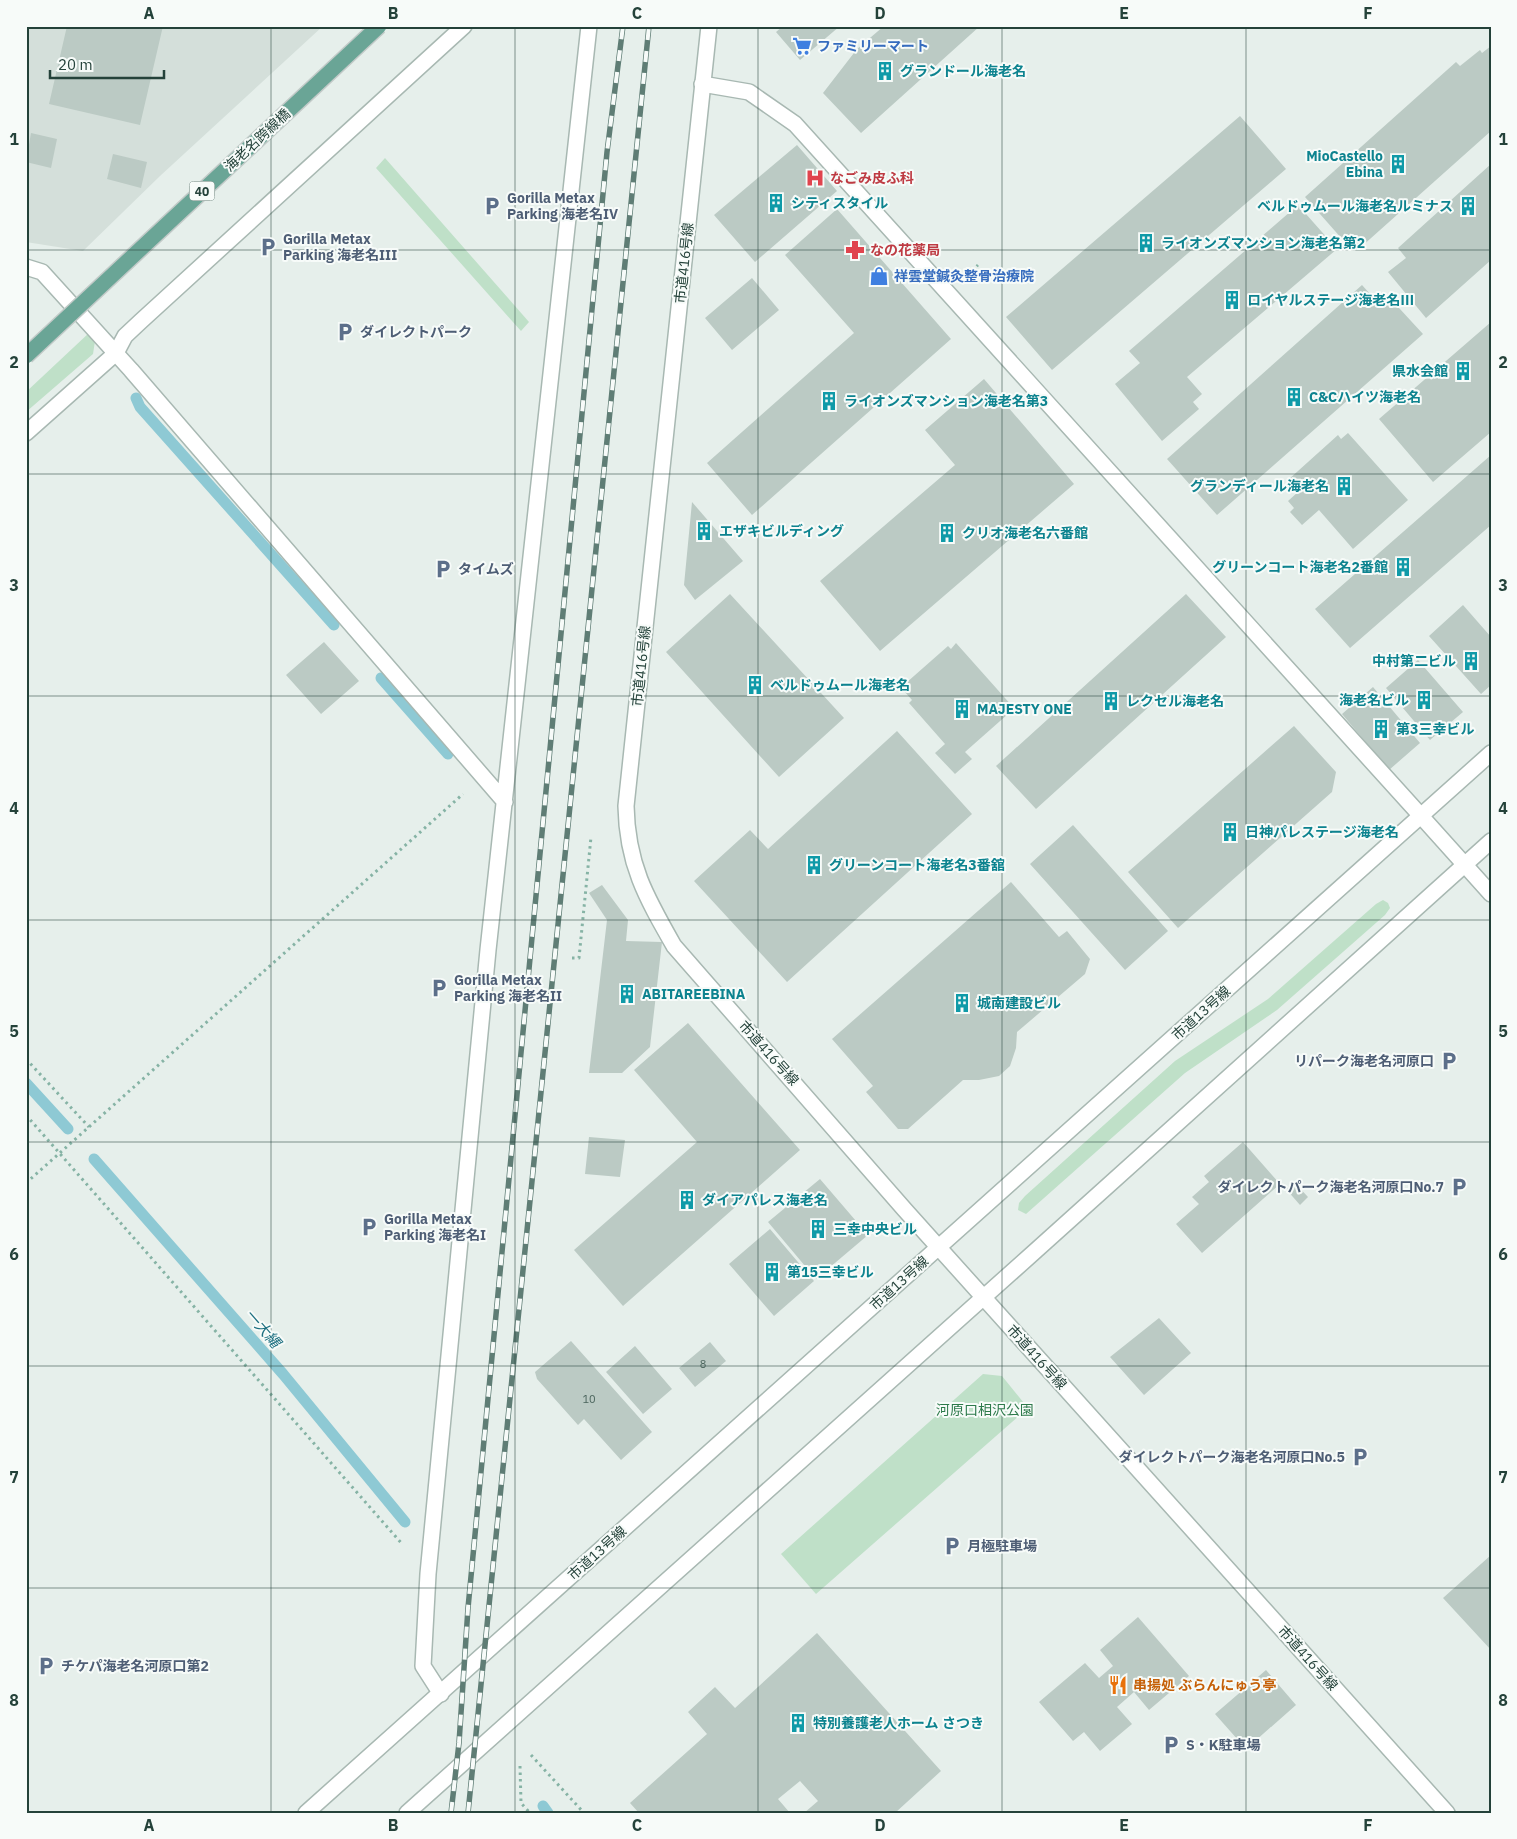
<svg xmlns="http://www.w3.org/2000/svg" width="1517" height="1839" font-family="'IBM Plex Sans','Noto Sans JP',sans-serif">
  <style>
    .built { fill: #d4dfda }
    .green { fill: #bfe0c8 }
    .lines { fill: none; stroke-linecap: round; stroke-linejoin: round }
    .stream { stroke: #8ec9d4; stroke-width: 11 }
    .building { fill: #bbcac4 }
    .minor-casing { stroke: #a8b8b2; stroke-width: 18 }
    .tertiary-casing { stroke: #a8b8b2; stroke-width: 18 }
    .path { stroke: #86b3a5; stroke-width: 3; stroke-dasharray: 2.5 4; stroke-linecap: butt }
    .minor { stroke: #fff; stroke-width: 15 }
    .tertiary { stroke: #fff; stroke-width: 15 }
    .rail-casing { stroke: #5f7d75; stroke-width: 5.5 }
    .rail { stroke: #f7fbf9; stroke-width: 4; stroke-dasharray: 11; stroke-linecap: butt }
    .primary-bridge-casing { stroke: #c2cac8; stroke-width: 18; stroke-linecap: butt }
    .primary-bridge { stroke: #6aa596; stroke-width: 15 }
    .grid { fill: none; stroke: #24423a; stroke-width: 1; stroke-opacity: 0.55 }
    .labels { text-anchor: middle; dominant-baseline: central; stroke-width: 4; stroke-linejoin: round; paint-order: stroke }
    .number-label { font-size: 11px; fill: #4a645c }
    .shield { fill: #f7fbf9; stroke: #637a73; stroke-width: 1 }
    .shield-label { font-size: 12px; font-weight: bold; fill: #24423a }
    .shop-label { font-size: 14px; font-weight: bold; fill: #366cbe; stroke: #f7fbf9; text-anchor: start }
    .culture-label { font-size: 14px; font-weight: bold; fill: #0d838f; stroke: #f7fbf9; text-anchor: start }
    .street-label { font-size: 14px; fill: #24423a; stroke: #f7fbf9 }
    .health-label { font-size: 14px; font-weight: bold; fill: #be3a42; stroke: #f7fbf9; text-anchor: start }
    .service-label { font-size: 14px; font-weight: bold; fill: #4e5e75; stroke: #f7fbf9; text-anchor: start }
    .park-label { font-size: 14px; fill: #2d7a4b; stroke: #f7fbf9 }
    .food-label { font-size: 14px; font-weight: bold; fill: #c56008; stroke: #f7fbf9; text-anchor: start }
    .water-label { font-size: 15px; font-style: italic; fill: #1c6f80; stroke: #f7fbf9 }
    .neatline { fill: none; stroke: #24423a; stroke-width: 2 }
    .grid-label { font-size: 16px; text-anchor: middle; font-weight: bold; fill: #24423a }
  </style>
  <rect width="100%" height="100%" fill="#e6efeb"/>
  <path class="built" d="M26 26H323L160 176 83 251 26 242Z"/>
  <path class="green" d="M385 158 529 322 521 331 376 168Z
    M90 332 95 341 93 354 26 412V392Z
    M1383 900 1388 903 1390 908 1385 915 1277 1010 1185 1073 1026 1214 1018 1210 1019 1203 1025 1196 1175 1061 1268 999 1376 904Z
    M983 1374 1002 1376 1028 1408 816 1594 781 1554Z"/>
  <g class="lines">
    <path class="stream" d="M136 398 140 407 334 625
      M381 678 448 754
      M26 1083 68 1129
      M94 1159 283 1374 405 1522
      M543 1806 548 1813"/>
  </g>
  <path class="building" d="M67 26H163L140 125 49 104Z
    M783 26H840L800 60 776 32Z
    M884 26H980L861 133 823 93 857 49Z
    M1491 46V131L1361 247 1350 248 1305 197 1456 62 1460 66 1480 50 1482 53Z
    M1240 116 1286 169 1052 370 1006 317Z
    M31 133 57 139 51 168 26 162Z
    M797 145 837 191 755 262 714 215Z
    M113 154 147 162 141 188 107 179Z
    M1491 164V260L1426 318 1388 272 1406 258 1398 248Z
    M1298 205 1337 249 1187 377 1202 394 1193 402 1199 409 1162 441 1115 384 1140 363 1129 351Z
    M837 209 951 339 752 515 707 463 854 333 785 255Z
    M752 278 779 310 732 350 705 318Z
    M1362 285 1379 304 1388 296 1423 334 1217 515 1167 459Z
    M1491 322V432L1433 482 1379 419Z
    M984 379 1074 484 880 651 820 581 955 465 925 430Z
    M1348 433 1408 500 1353 549 1319 510 1302 525 1290 512 1294 508 1288 501 1298 492 1288 480 1338 435 1341 439Z
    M1491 455V525L1350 648 1315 609Z
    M692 502 743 561 695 600 684 585Z
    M730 594 844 718 779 777 666 652Z
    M1186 594 1226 637 1036 809 996 766Z
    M1463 605 1491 637V685L1481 694 1429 636Z
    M324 642 359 681 321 714 286 675Z
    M956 643 1013 707 1007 712 1008 714 965 752 972 759 955 774 935 753 945 744 909 703 912 700 904 691 908 687 906 683 948 646 951 649Z
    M1418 660 1463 712 1430 740 1386 688Z
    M1373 687 1420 743 1389 770 1342 714Z
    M1294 726 1336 772 1332 792 1178 928 1128 872Z
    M897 731 972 814 787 982 694 881 750 830 768 849Z
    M1073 825 1168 931 1125 970 1030 864Z
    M1011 882 1059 937 1067 931 1090 959 1085 974 1017 1032 1016 1048 1010 1066 999 1076 979 1080H963L908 1129H898L866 1092 873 1086 832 1039Z
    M602 885 628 920 626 941 662 942 650 1047 622 1073H589L607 920 589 893Z
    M688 1023 800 1150 623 1306 574 1250 697 1142 634 1070Z
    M589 1137 625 1140 620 1177 585 1174Z
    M1243 1142 1280 1184 1202 1253 1176 1224 1199 1204 1192 1197 1209 1182 1204 1176Z
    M820 1179 868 1235 816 1279 768 1222Z
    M1294 1182 1308 1197 1300 1205 1286 1189Z
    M770 1229 814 1281 774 1316 729 1264Z
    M1159 1318 1191 1353 1144 1395 1110 1357Z
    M571 1341 652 1432 621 1460 584 1419 578 1425 537 1379 535 1372Z
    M710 1342 726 1361 695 1387 679 1368Z
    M635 1346 672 1389 643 1414 606 1372Z
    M1491 1555V1650L1443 1598Z
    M1138 1617 1189 1676 1149 1710 1134 1692 1117 1707 1132 1724 1100 1751 1084 1732 1073 1741 1039 1702 1085 1663 1099 1678 1113 1666 1100 1650Z
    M817 1633 941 1771 895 1813H804L818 1801 800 1781 778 1799 790 1813H639L630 1803 707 1734 688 1712 715 1687 735 1708Z
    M1266 1670 1296 1705 1246 1749 1215 1714Z"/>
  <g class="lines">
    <g class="minor-casing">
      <path id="minor" d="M702 84 749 92 795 124 1421 816
        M26 267 42 272 131 370 505 802
        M26 433 116 353 125 336 141 321 464 26
        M441 1694 423 1666 428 1574 488 950 589 26"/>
    </g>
    <g class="tertiary-casing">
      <path id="tertiary" d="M709 26 626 806C627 864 646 897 674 946L905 1210 1447 1813
        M1421 816 1491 894
        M306 1813 1491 753
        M407 1813 1032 1254 1491 841"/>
    </g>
    <path class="path" d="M967 275 978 265
      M572 958H579L591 837
      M26 1059 89 1127
      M26 1115 403 1545
      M26 1183 463 794
      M531 1755 584 1813
      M520 1766 521 1803 530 1813"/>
    <use href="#minor" class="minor"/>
    <use href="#tertiary" class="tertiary"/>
    <g class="rail-casing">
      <path id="rail" d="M451 1813 459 1743 468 1608 607 152 623 26
        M468 1813 649 26"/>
    </g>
    <use href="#rail" class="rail"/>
    <g class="primary-bridge-casing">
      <path id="primary-bridge" d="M26 356 379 26"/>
    </g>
    <use href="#primary-bridge" class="primary-bridge"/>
  </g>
  <path class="grid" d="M271 26V1813M515 26V1813M758 26V1813M1002 26V1813M1246 26V1813M26 250H1491M26 474H1491M26 696H1491M26 920H1491M26 1142H1491M26 1366H1491M26 1588H1491"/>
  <defs>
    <g id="supermarket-bare" transform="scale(1.5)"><path d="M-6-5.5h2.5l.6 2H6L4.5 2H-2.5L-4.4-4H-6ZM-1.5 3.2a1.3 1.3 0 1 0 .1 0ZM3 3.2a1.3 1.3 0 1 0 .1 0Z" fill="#3f7fe0" stroke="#f7fbf9" stroke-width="2.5" paint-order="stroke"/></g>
    <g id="building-bare" transform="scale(1.5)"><path d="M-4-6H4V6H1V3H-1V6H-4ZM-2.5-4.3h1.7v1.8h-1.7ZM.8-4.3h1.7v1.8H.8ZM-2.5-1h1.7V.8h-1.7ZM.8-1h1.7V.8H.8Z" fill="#0f9aa8" stroke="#f7fbf9" stroke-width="2.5" paint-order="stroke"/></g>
    <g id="hospital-bare" transform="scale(1.5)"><path d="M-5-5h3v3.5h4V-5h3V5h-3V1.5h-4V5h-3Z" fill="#e0444e" stroke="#f7fbf9" stroke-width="2.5" paint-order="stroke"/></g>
    <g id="parking-bare" transform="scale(1.5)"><path d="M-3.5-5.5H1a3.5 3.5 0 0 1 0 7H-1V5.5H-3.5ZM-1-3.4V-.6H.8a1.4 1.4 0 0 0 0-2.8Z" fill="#5c6f8a" stroke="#f7fbf9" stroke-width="2.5" paint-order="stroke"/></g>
    <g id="pharmacy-bare" transform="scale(1.5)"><path d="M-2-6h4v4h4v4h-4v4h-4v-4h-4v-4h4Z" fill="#e0444e" stroke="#f7fbf9" stroke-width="2.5" paint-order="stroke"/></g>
    <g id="shop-bare" transform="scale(1.5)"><path d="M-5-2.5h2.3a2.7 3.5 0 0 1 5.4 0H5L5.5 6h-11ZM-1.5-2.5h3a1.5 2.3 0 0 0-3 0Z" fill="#3f7fe0" stroke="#f7fbf9" stroke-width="2.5" paint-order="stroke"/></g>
    <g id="restaurant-bare" transform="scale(1.5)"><path d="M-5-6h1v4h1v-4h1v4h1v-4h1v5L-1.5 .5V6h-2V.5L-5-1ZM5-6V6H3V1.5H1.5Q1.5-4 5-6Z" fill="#e8710a" stroke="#f7fbf9" stroke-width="2.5" paint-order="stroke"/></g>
  </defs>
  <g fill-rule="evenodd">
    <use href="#supermarket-bare" x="802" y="46"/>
    <use href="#building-bare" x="885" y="71"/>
    <use href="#building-bare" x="1398" y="164"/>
    <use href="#hospital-bare" x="815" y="178"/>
    <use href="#building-bare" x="776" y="203"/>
    <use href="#parking-bare" x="492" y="206"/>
    <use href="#building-bare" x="1468" y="206"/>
    <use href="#building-bare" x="1146" y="243"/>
    <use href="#parking-bare" x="268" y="247"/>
    <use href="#pharmacy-bare" x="855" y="250"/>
    <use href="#shop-bare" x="879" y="276"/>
    <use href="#building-bare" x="1232" y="300"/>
    <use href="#parking-bare" x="345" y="332"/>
    <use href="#building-bare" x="1463" y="371"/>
    <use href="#building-bare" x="1294" y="397"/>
    <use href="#building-bare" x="829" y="401"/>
    <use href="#building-bare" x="1344" y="486"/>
    <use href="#building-bare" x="704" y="531"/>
    <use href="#building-bare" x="947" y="533"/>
    <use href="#building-bare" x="1403" y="567"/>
    <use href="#parking-bare" x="443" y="569"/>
    <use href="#building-bare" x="1471" y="661"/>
    <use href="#building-bare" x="755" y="685"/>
    <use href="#building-bare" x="1424" y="700"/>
    <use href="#building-bare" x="1111" y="701"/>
    <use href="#building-bare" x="962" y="709"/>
    <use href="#building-bare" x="1381" y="729"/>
    <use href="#building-bare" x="1230" y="832"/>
    <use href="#building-bare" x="814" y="865"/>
    <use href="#parking-bare" x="439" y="988"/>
    <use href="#building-bare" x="627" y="994"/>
    <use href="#building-bare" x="962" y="1003"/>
    <use href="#parking-bare" x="1449" y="1061"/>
    <use href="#parking-bare" x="1459" y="1187"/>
    <use href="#building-bare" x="687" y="1200"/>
    <use href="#parking-bare" x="369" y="1227"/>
    <use href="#building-bare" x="818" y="1229"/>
    <use href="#building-bare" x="772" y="1272"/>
    <use href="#parking-bare" x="1360" y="1457"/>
    <use href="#parking-bare" x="952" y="1546"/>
    <use href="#parking-bare" x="46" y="1666"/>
    <use href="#restaurant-bare" x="1118" y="1685"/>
    <use href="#building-bare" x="798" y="1723"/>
    <use href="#parking-bare" x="1171" y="1745"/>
  </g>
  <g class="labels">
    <g class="number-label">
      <text x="703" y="1364">8</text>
      <text x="589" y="1399">10</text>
    </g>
    <rect class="shield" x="189.5" y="181.5" width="25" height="19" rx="4"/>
    <g class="shield-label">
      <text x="202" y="191">40</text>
    </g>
    <g class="shop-label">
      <text x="817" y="46">ファミリーマート</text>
      <text x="894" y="276">祥雲堂鍼灸整骨治療院</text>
    </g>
    <g class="culture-label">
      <text x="900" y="71">グランドール海老名</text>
      <text x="1383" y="156" text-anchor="end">MioCastello<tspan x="1383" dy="16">Ebina</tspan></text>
      <text x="791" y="203">シティスタイル</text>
      <text x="1453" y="206" text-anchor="end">ベルドゥムール海老名ルミナス</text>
      <text x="1161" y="243">ライオンズマンション海老名第2</text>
      <text x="1247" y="300">ロイヤルステージ海老名Ⅲ</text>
      <text x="1448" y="371" text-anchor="end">県水会館</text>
      <text x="1309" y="397">C&amp;Cハイツ海老名</text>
      <text x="844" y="401">ライオンズマンション海老名第3</text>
      <text x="1329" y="486" text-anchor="end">グランディール海老名</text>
      <text x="719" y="531">エザキビルディング</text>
      <text x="962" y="533">クリオ海老名六番館</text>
      <text x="1388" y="567" text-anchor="end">グリーンコート海老名2番館</text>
      <text x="1456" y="661" text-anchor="end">中村第二ビル</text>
      <text x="770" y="685">ベルドゥムール海老名</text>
      <text x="1409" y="700" text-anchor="end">海老名ビル</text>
      <text x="1126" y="701">レクセル海老名</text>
      <text x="977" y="709">MAJESTY ONE</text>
      <text x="1396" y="729">第3三幸ビル</text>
      <text x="1245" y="832">日神パレステージ海老名</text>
      <text x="829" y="865">グリーンコート海老名3番舘</text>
      <text x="642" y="994">ABITAREEBINA</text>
      <text x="977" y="1003">城南建設ビル</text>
      <text x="702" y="1200">ダイアパレス海老名</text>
      <text x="833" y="1229">三幸中央ビル</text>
      <text x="787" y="1272">第15三幸ビル</text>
      <text x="813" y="1723">特別養護老人ホーム さつき</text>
    </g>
    <g class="street-label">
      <text transform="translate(257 140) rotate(-43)">海老名跨線橋</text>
      <text transform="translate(684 263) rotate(-84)">市道416号線</text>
      <text transform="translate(641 666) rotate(-84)">市道416号線</text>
      <text transform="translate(1201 1013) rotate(-42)">市道13号線</text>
      <text transform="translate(769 1053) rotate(48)">市道416号線</text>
      <text transform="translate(899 1283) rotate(-42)">市道13号線</text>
      <text transform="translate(1037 1357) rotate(48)">市道416号線</text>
      <text transform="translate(597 1553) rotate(-42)">市道13号線</text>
      <text transform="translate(1308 1658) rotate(48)">市道416号線</text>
    </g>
    <g class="health-label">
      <text x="830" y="178">なごみ皮ふ科</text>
      <text x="870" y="250">なの花薬局</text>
    </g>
    <g class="service-label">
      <text x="507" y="198">Gorilla Metax<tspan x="507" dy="16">Parking 海老名IV</tspan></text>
      <text x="283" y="239">Gorilla Metax<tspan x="283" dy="16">Parking 海老名III</tspan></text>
      <text x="360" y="332">ダイレクトパーク</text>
      <text x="458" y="569">タイムズ</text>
      <text x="454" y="980">Gorilla Metax<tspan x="454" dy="16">Parking 海老名II</tspan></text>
      <text x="1434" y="1061" text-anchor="end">リパーク海老名河原口</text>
      <text x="1444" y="1187" text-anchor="end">ダイレクトパーク海老名河原口No.7</text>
      <text x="384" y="1219">Gorilla Metax<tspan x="384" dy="16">Parking 海老名I</tspan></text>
      <text x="1345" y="1457" text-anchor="end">ダイレクトパーク海老名河原口No.5</text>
      <text x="967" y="1546">月極駐車場</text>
      <text x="61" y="1666">チケパ海老名河原口第2</text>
      <text x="1186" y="1745">S・K駐車場</text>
    </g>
    <g class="park-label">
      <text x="985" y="1410">河原口相沢公園</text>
    </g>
    <g class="food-label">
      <text x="1133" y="1685">串揚処 ぶらんにゅう亭</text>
    </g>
    <g class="water-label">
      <text transform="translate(263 1328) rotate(49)">一大縄</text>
    </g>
  </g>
  <rect width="1517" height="1839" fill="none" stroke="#f7fbf9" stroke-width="55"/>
  <path d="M50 70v8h114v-8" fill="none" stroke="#24423a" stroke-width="2.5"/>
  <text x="58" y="70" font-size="15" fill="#24423a" stroke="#f7fbf9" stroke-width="4" paint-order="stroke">20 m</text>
  <rect x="28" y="28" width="1462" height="1784" class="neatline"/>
  <g class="grid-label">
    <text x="149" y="19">A</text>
    <text x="393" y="19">B</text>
    <text x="637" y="19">C</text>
    <text x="880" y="19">D</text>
    <text x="1124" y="19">E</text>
    <text x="1368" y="19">F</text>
    <text x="14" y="145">1</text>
    <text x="1503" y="145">1</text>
    <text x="14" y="368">2</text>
    <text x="1503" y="368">2</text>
    <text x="14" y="591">3</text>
    <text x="1503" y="591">3</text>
    <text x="14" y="814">4</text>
    <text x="1503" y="814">4</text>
    <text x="14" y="1037">5</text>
    <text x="1503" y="1037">5</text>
    <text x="14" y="1260">6</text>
    <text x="1503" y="1260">6</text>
    <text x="14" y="1483">7</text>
    <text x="1503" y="1483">7</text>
    <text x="14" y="1706">8</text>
    <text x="1503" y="1706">8</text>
    <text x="149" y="1831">A</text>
    <text x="393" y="1831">B</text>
    <text x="637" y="1831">C</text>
    <text x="880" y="1831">D</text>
    <text x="1124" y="1831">E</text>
    <text x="1368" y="1831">F</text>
  </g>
</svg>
